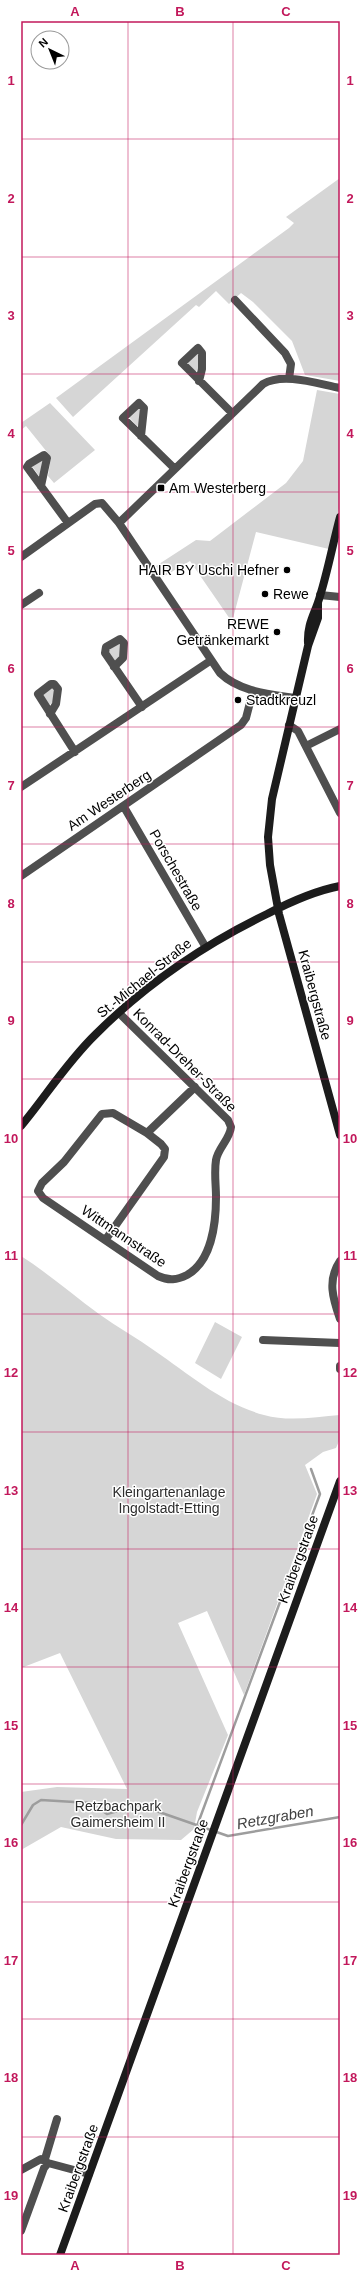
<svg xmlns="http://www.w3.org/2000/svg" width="361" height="2276" font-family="Helvetica,sans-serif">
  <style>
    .green { fill: #d6d6d6 }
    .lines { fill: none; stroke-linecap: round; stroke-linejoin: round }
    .stream { stroke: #9d9d9d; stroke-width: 2.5 }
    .street { stroke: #4f4f4f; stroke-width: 8 }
    .secondary { stroke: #1c1c1c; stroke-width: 8 }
    .grid { fill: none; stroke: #c2185b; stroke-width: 1; stroke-opacity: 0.55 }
    .poi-dot { fill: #000; stroke: #fff; stroke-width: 1.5 }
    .labels { text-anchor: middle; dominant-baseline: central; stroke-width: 3; stroke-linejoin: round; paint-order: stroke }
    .poi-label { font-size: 14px; fill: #000; stroke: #fff; text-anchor: start }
    .street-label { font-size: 14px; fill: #000; stroke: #fff }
    .park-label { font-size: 14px; fill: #2d2d2d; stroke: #fff }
    .water-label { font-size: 15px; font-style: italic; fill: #3e3e3e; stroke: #fff }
    .neatline { fill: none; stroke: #c2185b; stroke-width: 1.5 }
    .grid-label { font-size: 13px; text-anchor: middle; font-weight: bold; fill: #c2185b }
  </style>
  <rect width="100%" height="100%" fill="#fff"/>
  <path class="green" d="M340 178V381L305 375 292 341 253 302 241 293 229 304 216 291 199 307 196 305 73 417 56 398 289 228 294 223 286 217Z
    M197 353 200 356V367L195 372 187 363Z
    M317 390 340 394V504L329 549 256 532 232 622 190 561 163 577 156 566 196 540 210 541 286 483 303 461Z
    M50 403 95 450 54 483 48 476 51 457 26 426 21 430V423Z
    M139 408 142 411V422L137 426 129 417Z
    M43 458 44 472 39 476 32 466Z
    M119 643 122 646 119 658 115 661 108 651Z
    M53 687 55 691 53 702 49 705 42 695Z
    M21 1256C49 1274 73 1295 99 1314 117 1327 137 1338 155 1351 190 1375 223 1404 264 1415 288 1422 316 1417 340 1415V1439L336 1448 323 1452 305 1465 317 1494 244 1695 207 1611 178 1623 228 1735 197 1812 194 1829 181 1840 116 1839 61 1827 21 1850V1792L57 1787 127 1789 60 1653 21 1668Z
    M215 1322 242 1337 221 1379 195 1363Z"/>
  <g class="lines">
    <path class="stream" d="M21 1825 33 1805 41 1800 91 1803 107 1814 139 1805 228 1836 340 1817
      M197 1826 320 1494 311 1469"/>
    <path class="street" d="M235 300 285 353 291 364 289 379
      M199 381 202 369V353L198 348 182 363 232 413
      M141 436 144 408 139 403 123 418 175 469
      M41 486 47 458 44 455 29 464 27 467 68 523
      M119 523 263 384C284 372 318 384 340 388
      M21 557 95 504 102 503 119 523 220 673C240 692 269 694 295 698
      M320 595 340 597
      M21 605 39 593
      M114 667 123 658 124 643 120 639 106 647 105 653 142 707
      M50 714 56 704 58 689 54 684H51L38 694 75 752
      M289 725 298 731 340 813
      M306 746 340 729
      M21 787 210 661
      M124 807 205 946
      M21 876 241 725 246 718 253 691
      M119 1013 228 1120 231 1127C230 1139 218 1148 216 1160 214 1172 216 1185 216 1197 216 1222 212 1261 187 1275 177 1280 169 1281 158 1276L43 1198 38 1191 42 1183 64 1162 102 1114 113 1113 147 1133
      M106 1239 164 1157 165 1149 161 1144 147 1133 195 1087
      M340 1261C327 1280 333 1299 340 1319
      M263 1340 340 1343
      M340 1369V1366
      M45 2159 57 2119
      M21 2170 41 2159 48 2163
      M21 2231 44 2168 48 2163 89 2174"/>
    <path class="secondary" d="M318 603V618L308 646 272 799 268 837 270 865 279 914 340 1135
      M308 643C307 623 315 614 320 596 328 570 333 543 340 517
      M21 1126C46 1096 67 1062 96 1034 146 984 203 945 267 914 290 902 314 891 340 886
      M60 2255 340 1481"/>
  </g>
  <path class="grid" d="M128 21V2255M233 21V2255M21 139H340M21 257H340M21 374H340M21 492H340M21 609H340M21 727H340M21 844H340M21 962H340M21 1079H340M21 1197H340M21 1314H340M21 1432H340M21 1549H340M21 1667H340M21 1784H340M21 1902H340M21 2019H340M21 2137H340"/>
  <g class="poi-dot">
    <rect x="157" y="484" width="8" height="8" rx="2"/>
    <circle cx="287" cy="570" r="4"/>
    <circle cx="265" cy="594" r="4"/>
    <circle cx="277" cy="632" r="4"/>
    <circle cx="238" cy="700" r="4"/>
  </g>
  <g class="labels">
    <g class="poi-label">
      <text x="169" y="488">Am Westerberg</text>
      <text x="279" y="570" text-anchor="end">HAIR BY Uschi Hefner</text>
      <text x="273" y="594">Rewe</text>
      <text x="269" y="624" text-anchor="end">REWE<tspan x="269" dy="16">Getränkemarkt</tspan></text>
      <text x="246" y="700">Stadtkreuzl</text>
    </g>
    <g class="street-label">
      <text transform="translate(109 800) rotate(-34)">Am Westerberg</text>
      <text transform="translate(176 870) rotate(60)">Porschestraße</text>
      <text transform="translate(144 978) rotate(-39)">St.-Michael-Straße</text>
      <text transform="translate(315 995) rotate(75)">Kraibergstraße</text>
      <text transform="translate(185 1060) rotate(45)">Konrad-Dreher-Straße</text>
      <text transform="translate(124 1236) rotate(34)">Wittmannstraße</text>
      <text transform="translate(298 1559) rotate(-70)">Kraibergstraße</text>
      <text transform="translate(188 1863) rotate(-70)">Kraibergstraße</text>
      <text transform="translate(78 2168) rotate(-70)">Kraibergstraße</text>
    </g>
    <g class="park-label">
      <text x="169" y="1492">Kleingartenanlage<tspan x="169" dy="16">Ingolstadt-Etting</tspan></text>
      <text x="118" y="1806">Retzbachpark<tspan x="118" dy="16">Gaimersheim II</tspan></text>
    </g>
    <g class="water-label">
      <text transform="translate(275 1817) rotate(-10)">Retzgraben</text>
    </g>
  </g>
  <rect width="361" height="2276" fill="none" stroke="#ffffff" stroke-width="44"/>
  <g transform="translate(50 50) rotate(317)"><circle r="19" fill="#ffffff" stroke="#999999"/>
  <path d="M0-3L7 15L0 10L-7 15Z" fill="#000000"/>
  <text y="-6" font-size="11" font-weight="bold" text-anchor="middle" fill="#000000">N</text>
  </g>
  <rect x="22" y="22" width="317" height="2232" class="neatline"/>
  <g class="grid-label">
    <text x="75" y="16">A</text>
    <text x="180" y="16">B</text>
    <text x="286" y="16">C</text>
    <text x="11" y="85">1</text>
    <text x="350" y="85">1</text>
    <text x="11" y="203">2</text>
    <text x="350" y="203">2</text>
    <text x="11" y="320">3</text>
    <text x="350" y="320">3</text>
    <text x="11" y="438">4</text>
    <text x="350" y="438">4</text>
    <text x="11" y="555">5</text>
    <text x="350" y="555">5</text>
    <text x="11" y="673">6</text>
    <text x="350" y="673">6</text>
    <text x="11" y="790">7</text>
    <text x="350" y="790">7</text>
    <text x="11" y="908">8</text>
    <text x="350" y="908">8</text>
    <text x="11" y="1025">9</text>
    <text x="350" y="1025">9</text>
    <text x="11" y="1143">10</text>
    <text x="350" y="1143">10</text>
    <text x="11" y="1260">11</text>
    <text x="350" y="1260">11</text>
    <text x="11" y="1377">12</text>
    <text x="350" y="1377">12</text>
    <text x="11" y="1495">13</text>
    <text x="350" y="1495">13</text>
    <text x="11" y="1612">14</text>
    <text x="350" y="1612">14</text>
    <text x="11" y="1730">15</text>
    <text x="350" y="1730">15</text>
    <text x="11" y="1847">16</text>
    <text x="350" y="1847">16</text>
    <text x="11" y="1965">17</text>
    <text x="350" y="1965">17</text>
    <text x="11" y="2082">18</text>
    <text x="350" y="2082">18</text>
    <text x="11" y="2200">19</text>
    <text x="350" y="2200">19</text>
    <text x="75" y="2270">A</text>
    <text x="180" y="2270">B</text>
    <text x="286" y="2270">C</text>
  </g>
</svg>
